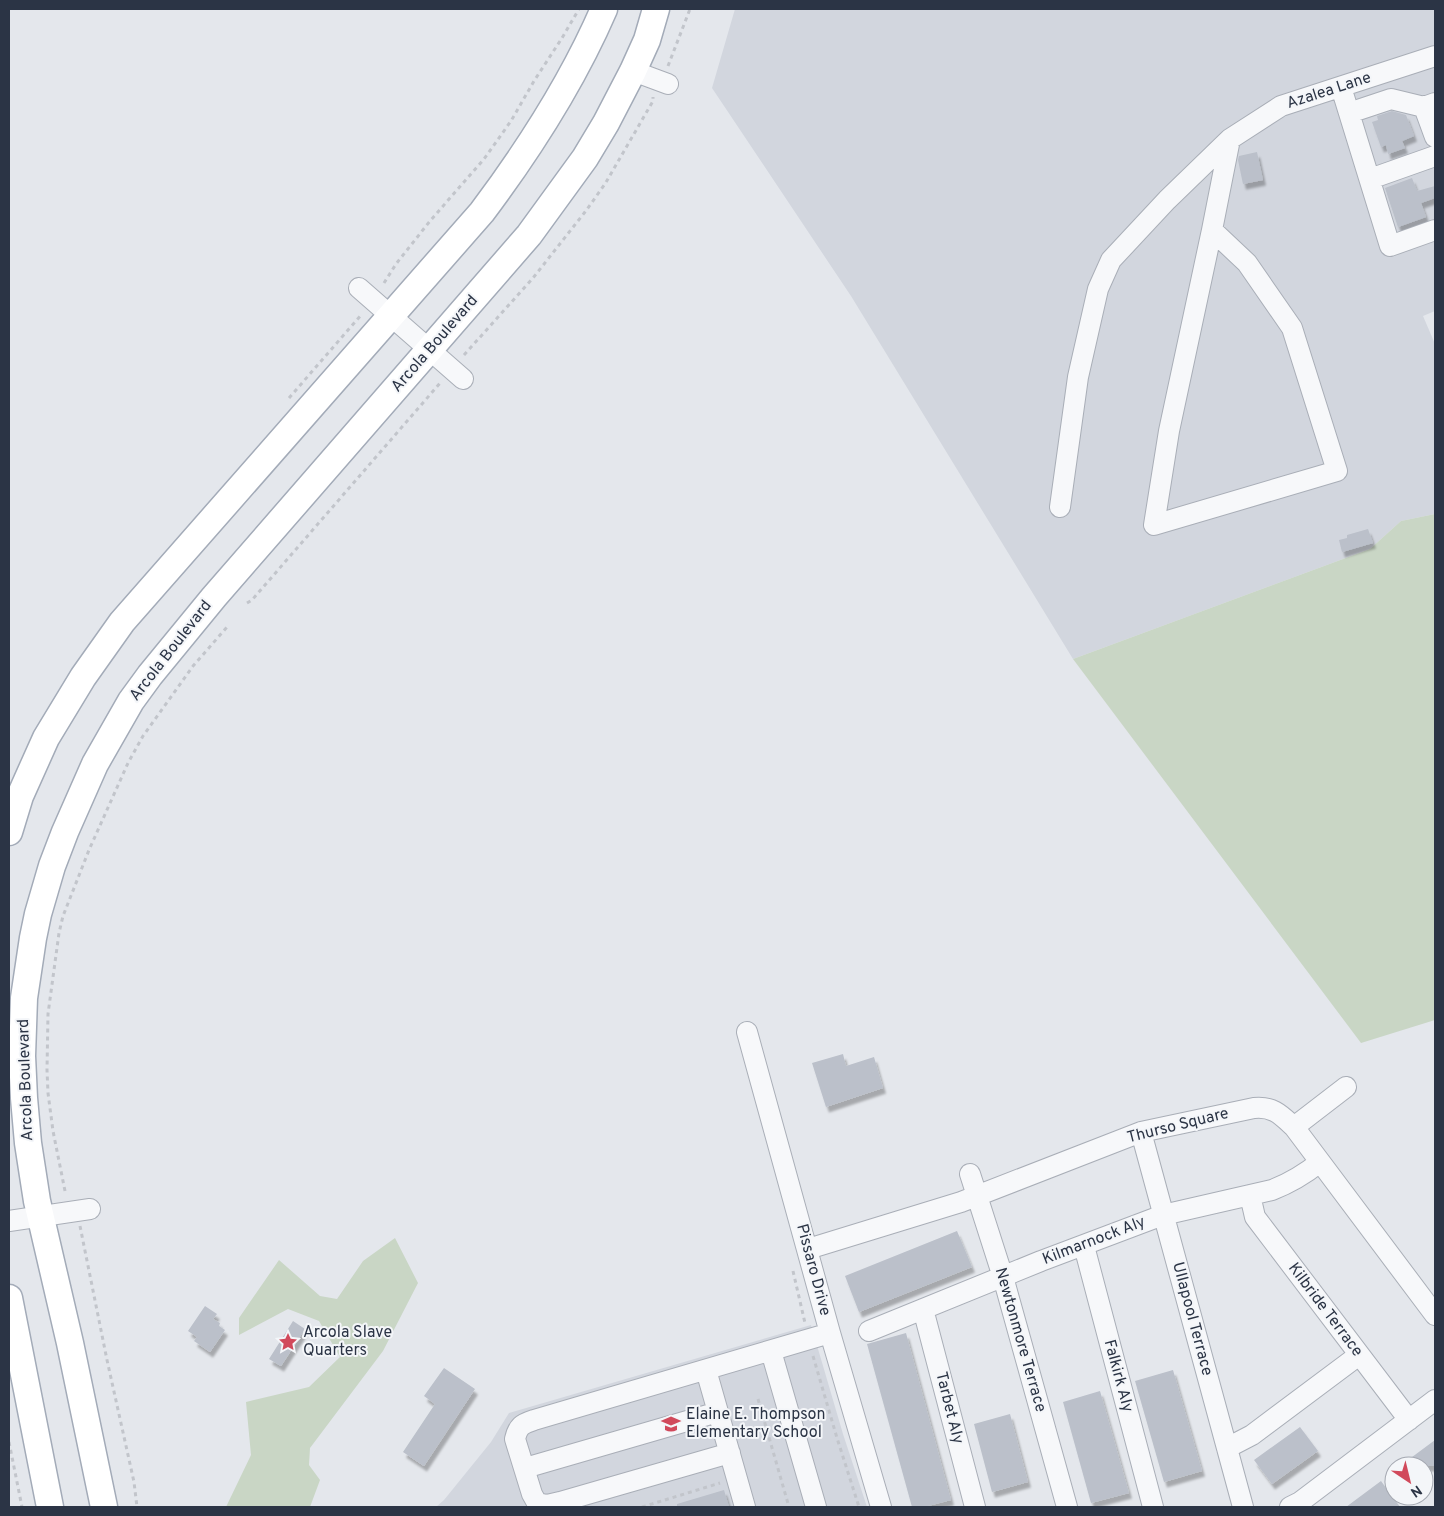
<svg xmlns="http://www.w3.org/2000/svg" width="1444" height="1516" font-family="Overpass,sans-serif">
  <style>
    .built { fill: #d2d6de }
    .green { fill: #c9d6c5 }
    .building { fill: #bbc0ca; filter: url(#shadow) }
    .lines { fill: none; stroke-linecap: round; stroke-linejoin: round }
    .minor-casing { stroke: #a9aeb7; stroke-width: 22 }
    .major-casing { stroke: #a3abb8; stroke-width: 29 }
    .path { stroke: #c2c5cb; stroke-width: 3; stroke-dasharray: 4 4; stroke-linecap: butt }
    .minor { stroke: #f7f8fa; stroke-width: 20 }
    .major { stroke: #fff; stroke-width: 26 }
    .labels { text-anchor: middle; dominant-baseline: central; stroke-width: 4; stroke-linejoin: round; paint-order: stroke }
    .street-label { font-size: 16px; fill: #2b3445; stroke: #f4f6f9 }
    .poi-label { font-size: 16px; fill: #2b3445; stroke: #f4f6f9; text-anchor: start }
  </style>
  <defs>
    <filter id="shadow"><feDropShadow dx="3" dy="5.5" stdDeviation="1" flood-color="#0004"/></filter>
  </defs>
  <rect width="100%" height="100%" fill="#e4e7ec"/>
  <path class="built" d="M735 9H1435V311L1423 316 1435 344V514L1401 521 1370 549 1073 659 851 296 712 88Z
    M811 1325 843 1434 867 1507H436L444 1500 491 1442 509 1413Z"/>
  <path class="green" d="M1435 514V1020L1361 1043 1073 659 1370 549 1401 521Z
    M395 1238 418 1283 383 1351 310 1448 309 1465 320 1480 310 1507H226L251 1455 246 1402 309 1387 340 1357 319 1321 288 1309 239 1335V1318L279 1260 320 1296 337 1299 363 1261Z"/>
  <path class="building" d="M1392 111 1406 115 1414 136 1402 141 1405 148 1388 154 1386 145 1381 147 1372 122 1378 120 1377 116Z
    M1257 152 1263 180 1243 184 1238 160 1239 156Z
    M1412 178 1417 191 1435 186V198L1421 203 1426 217 1398 227 1385 188Z
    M1368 529 1373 543 1342 552 1339 540 1347 538V535Z
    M843 1054 846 1066 874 1057 883 1088 826 1107 812 1063Z
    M957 1231 972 1267 859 1312 845 1276Z
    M205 1306 217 1314 213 1319 220 1323 219 1326 225 1330 210 1352 194 1341 197 1337 188 1331Z
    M293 1321 305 1329 281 1366 269 1359Z
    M906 1333 951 1500 924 1507H912L867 1344Z
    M444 1368 475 1389 424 1466 403 1452 435 1404 424 1396Z
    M1173 1370 1202 1471 1164 1482 1135 1381Z
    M1100 1391 1129 1493 1091 1503 1063 1402Z
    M1010 1414 1028 1482 992 1492 974 1424Z
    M1300 1427 1318 1451 1272 1484 1254 1460Z
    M1435 1440V1466H1400Z
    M1381 1481 1400 1507H1346Z
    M724 1490 729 1507H677V1504Z"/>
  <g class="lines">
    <g class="minor-casing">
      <path id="minor" d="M633 71 668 84
        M1341 87 1390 246 1435 230
        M1435 103 1424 107 1435 137
        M1349 113 1391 99 1424 107
        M1370 179 1435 156
        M1212 230 1247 263 1292 328 1337 471 1154 525 1169 431 1212 230 1230 139
        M359 288 463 379
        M1060 507 1078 377 1098 289 1111 260 1167 200 1230 139 1281 106 1435 56
        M747 1032 830 1333 881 1507
        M1294 1127 1346 1087
        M1141 1132 1243 1507
        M970 1174 1003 1277 1067 1507
        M1250 1195 1255 1217 1409 1420
        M9 1221 90 1209
        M1084 1246 1153 1507
        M808 1249 961 1202 1141 1132 1254 1108C1273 1106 1281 1115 1294 1127L1435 1315
        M923 1309 975 1507
        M869 1331 1041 1261 1163 1215 1272 1190C1290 1183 1305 1174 1320 1162
        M771 1351 816 1507
        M706 1370 745 1507
        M1227 1448 1252 1435 1359 1355
        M730 1453 560 1502 547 1505 537 1503 532 1494 515 1439C518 1426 522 1424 534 1420L830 1333
        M525 1468 718 1412
        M1290 1507 1300 1502 1435 1400"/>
    </g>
    <g class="major-casing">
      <path id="major" d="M9 832 20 796 46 738 83 677 122 622 482 212C530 148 572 83 604 9
        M9 1298 50 1507
        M104 1507 70 1343 37 1201 28 1143 24 1098 22 1056 24 998 33 938 38 914 52 866 65 832 95 764 131 701 150 675 214 597 529 235 585 158 606 123 633 71 647 40 656 9"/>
    </g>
    <path class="path" d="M668 66 690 9
      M384 283 396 264 430 221 484 159 511 121 534 81 562 38 579 9
      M464 355 533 278 585 212 605 184 653 101V97
      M289 398 362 314
      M247 603 252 600 441 382
      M65 1191 53 1131 48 1093 47 1070 48 1014 59 933 63 916 89 850 128 763 143 736 193 666 228 626
      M80 1226 107 1360 134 1482 137 1507
      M793 1271 805 1323
      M813 1356 837 1438 859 1507
      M758 1399 789 1507
      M9 1442 22 1507
      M642 1507 720 1483"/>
    <use href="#minor" class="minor"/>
    <use href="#major" class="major"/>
  </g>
  <defs>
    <g id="sight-bare" transform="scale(1.5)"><path d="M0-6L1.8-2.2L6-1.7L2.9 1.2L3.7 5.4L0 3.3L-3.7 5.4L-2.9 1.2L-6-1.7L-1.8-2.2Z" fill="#d1495b" stroke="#f4f6f9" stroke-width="2.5" paint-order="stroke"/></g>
    <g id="school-bare" transform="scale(1.5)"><path d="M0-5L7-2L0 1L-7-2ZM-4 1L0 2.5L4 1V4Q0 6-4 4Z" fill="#d1495b" stroke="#f4f6f9" stroke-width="2.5" paint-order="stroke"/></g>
  </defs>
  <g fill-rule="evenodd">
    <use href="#sight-bare" x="288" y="1342"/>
    <use href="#school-bare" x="671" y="1424"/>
  </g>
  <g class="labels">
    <g class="street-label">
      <text transform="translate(1329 91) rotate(-18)">Azalea Lane</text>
      <text transform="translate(435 344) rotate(-49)">Arcola Boulevard</text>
      <text transform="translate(171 651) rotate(-52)">Arcola Boulevard</text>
      <text transform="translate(26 1080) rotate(-92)">Arcola Boulevard</text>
      <text transform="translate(1178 1126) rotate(-14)">Thurso Square</text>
      <text transform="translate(1094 1241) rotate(-21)">Kilmarnock Aly</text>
      <text transform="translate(813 1270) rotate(75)">Pissaro Drive</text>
      <text transform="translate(1325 1310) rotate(53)">Kilbride Terrace</text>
      <text transform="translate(1192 1319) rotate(75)">Ullapool Terrace</text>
      <text transform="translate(1020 1340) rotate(74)">Newtonmore Terrace</text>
      <text transform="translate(1118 1376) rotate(75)">Falkirk Aly</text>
      <text transform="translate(949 1408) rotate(76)">Tarbet Aly</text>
    </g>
    <g class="poi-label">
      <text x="303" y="1333">Arcola Slave<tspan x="303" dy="18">Quarters</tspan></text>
      <text x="686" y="1415">Elaine E. Thompson<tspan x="686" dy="18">Elementary School</tspan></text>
    </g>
  </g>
  <rect width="1444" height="1516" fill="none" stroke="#2b3445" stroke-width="20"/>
  <g transform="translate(1409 1481) rotate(145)"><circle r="24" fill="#f4f6f9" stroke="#a4a8b1"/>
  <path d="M0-4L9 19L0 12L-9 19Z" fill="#d1495b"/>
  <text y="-8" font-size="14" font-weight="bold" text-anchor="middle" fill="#2b3445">N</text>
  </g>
</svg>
